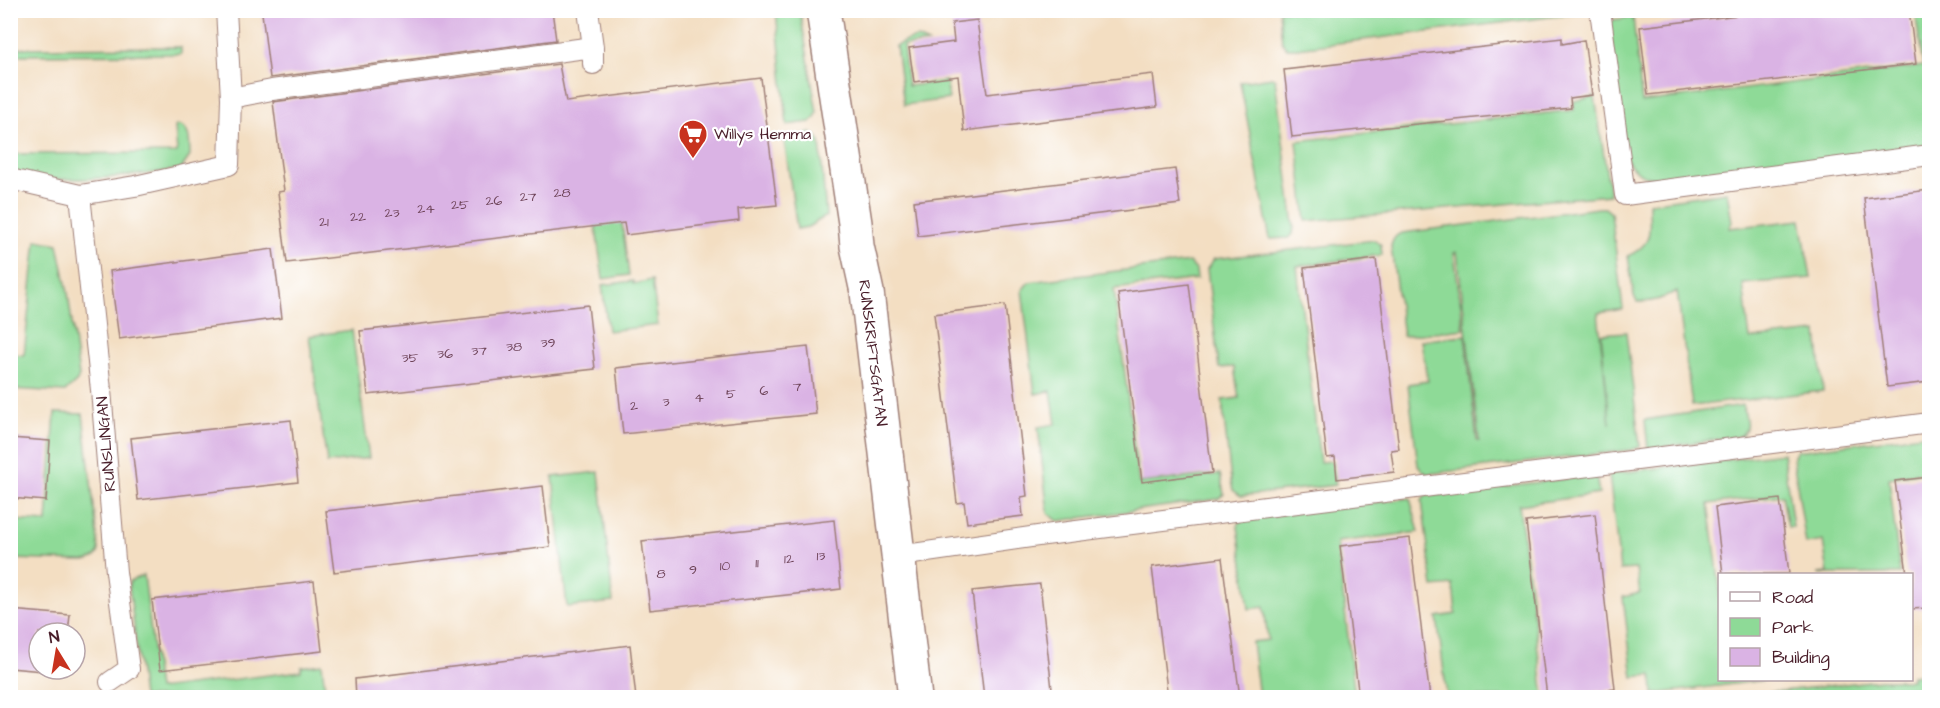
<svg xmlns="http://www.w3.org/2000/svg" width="1940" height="708" font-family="'Architects Daughter',sans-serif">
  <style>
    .green { fill: #8eda97; stroke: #6c7c61; stroke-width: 1.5 }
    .building { fill: #dab3e4 }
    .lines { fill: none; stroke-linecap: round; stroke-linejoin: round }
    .lane-casing { stroke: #9e7e76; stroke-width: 22 }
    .street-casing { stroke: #9e7e76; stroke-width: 36 }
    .lane { stroke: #fff; stroke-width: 20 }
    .street { stroke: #fff; stroke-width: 33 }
    .labels { text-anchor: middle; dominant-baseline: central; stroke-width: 4.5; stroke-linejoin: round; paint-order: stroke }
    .number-label { font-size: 14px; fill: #6e4459 }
    .poi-label { font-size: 16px; fill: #4a1f2b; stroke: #fff; text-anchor: start }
    .street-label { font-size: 16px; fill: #4a1f2b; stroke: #fff }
  </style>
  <rect width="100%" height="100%" fill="#fff"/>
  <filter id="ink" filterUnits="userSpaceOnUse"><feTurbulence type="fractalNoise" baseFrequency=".0167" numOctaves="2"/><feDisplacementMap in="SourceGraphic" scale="12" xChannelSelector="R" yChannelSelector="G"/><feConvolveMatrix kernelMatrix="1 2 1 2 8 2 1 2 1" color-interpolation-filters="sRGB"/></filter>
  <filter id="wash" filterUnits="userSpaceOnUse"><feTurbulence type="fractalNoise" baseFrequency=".008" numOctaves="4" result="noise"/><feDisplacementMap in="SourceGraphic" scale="24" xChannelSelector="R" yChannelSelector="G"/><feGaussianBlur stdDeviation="1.35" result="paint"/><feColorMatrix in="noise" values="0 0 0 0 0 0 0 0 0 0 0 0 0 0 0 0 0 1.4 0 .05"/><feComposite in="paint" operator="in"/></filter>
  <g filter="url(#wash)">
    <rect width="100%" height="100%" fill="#f3dec2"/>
    <path class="green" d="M776 11H800L817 113 815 118 810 122 787 125Z
      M1279 11V10L1583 11 1582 13 1297 48H1287L1282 42Z
      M1915 11H1929V147L1705 177 1657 180 1641 174 1632 167 1626 158 1609 23 1612 20 1633 17 1642 102 1923 66Z
      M917 38 928 43 903 46 908 86 946 81 949 99 904 105 896 46 908 40Z
      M181 47V54L11 55V48Z
      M1272 77 1275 79 1294 226 1293 234 1288 238 1270 239 1240 82Z
      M1595 97 1610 195 1306 221 1297 141 1574 110V101Z
      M607 113 629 275 603 279 585 150Z
      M177 125C192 128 189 144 190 156L181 169C125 178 67 182 11 178L10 154 177 153 175 127Z
      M811 133 817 137 820 142 826 216 808 227 797 229 784 138Z
      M1727 192 1732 222 1729 228 1801 220 1811 278 1743 284 1750 339 1817 332 1823 391 1692 406 1677 291C1665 298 1652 303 1637 302L1634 296 1628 256C1655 243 1649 230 1649 203Z
      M1599 208H1605L1611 213 1623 309 1598 313 1610 424 1601 334 1626 332 1640 447 1630 450 1427 474 1418 466 1408 384 1428 381 1421 341 1465 335 1477 441H1479L1457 252 1454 253 1464 329 1403 336 1391 246C1393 239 1395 235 1402 233Z
      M36 240 58 244 68 293 79 376 77 381 65 392 11 389V354L24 355Z
      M1375 240 1381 245 1382 255 1297 266 1320 462 1332 461 1336 485 1241 496 1233 490 1231 481 1222 400 1239 398 1234 367 1219 368 1207 269 1214 259Z
      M1189 262 1196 270 1197 279 1114 289 1139 483 1220 474 1224 494 1218 499 1058 521 1048 513 1038 427 1056 424 1051 391 1035 394 1022 290 1029 282Z
      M652 280 658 325 608 331 602 285 633 281V284Z
      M352 330 369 458 327 463 309 336Z
      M1743 405C1745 416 1751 429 1740 436L1648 449 1645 420Z
      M55 413 83 414 99 550C97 558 91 560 84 561L11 559V520L47 522Z
      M1929 434V471L1889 478 1900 574H1817L1828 573 1823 541 1806 544 1793 458 1797 451Z
      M1783 453 1793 527H1788L1782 495 1709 504 1720 588V680H1766L1653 694 1652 675 1633 677 1623 597 1640 593 1636 569 1620 570 1609 474Z
      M599 472 613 602 567 607 553 477Z
      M1596 475 1599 494 1519 505 1544 697H1447L1437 617 1456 614 1453 585 1433 587 1422 501 1425 496Z
      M1410 498 1419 532 1337 542 1355 697H1259L1252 642 1268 640 1264 607 1249 609 1238 526 1240 519Z
      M144 575 158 689 301 671V667L322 664 326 697H143L129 586 130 581Z
      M1929 674V697H1729L1880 680H1912V676Z"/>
    <g id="blocks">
      <path class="building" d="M280 10H552L556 40 270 78 262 13Z
        M1780 10H1909L1916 64 1648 95 1640 27Z
        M977 20 987 94 1153 74 1157 107 964 131 958 76 914 82 909 48 954 42 952 23Z
        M1562 38V44L1584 40 1592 95 1570 98 1571 108 1292 137 1284 70Z
        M559 64 566 102 761 78 777 205 738 209 739 221 626 235 624 223 287 263 278 192 284 191 273 102Z
        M1175 169 1180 204 918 236 914 201Z
        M1929 190V382L1887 387 1864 198Z
        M273 249 282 318 119 339 110 271Z
        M1376 259 1399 449 1391 450 1394 472 1337 479 1335 457 1327 458 1304 268Z
        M1189 284 1212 473 1142 482 1118 293Z
        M588 305 595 369 368 395 360 331Z
        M1005 305 1027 496 1021 497 1023 516 967 523 964 502 957 503 934 314Z
        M808 347 816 414 623 434 616 368Z
        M291 420 298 482 138 500 131 438Z
        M10 438 50 441 46 501 10 498Z
        M1929 477V608L1911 609V574H1907L1895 481Z
        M543 486 550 547 334 572 326 511Z
        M1780 499 1789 574H1723L1715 507Z
        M1595 514 1615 689 1547 697 1526 522Z
        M834 520 841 589 650 610 642 541Z
        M1410 538 1430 698H1359L1340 546Z
        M1222 558 1240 698H1168L1152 567Z
        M314 581 322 651 160 670 152 600Z
        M1040 584 1053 698H984L972 591Z
        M10 610 70 615 68 633H39V669H65V673L10 668Z
        M630 645 636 698H356L355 679Z"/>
    </g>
  </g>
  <g filter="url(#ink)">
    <use href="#blocks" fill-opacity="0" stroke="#9e7e76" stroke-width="1.5"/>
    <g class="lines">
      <g class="lane-casing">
        <path id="lane" d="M588 10 593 47V64
          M1600 10 1625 195 1930 155
          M231 98 272 90 593 47
          M10 179 80 195 101 390 116 572 129 669 110 682
          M80 195 135 186 229 165 231 98 226 10
          M899 556 1045 535 1930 423"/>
      </g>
      <g class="street-casing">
        <path id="street" d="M823 10 855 223 857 246 867 292 915 698"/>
      </g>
      <use href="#lane" class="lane"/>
      <use href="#street" class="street"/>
    </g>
  </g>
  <defs>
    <g id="supermarket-pin" transform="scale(1.5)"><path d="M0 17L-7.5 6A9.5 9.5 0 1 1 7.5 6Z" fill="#c8321e" stroke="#fff"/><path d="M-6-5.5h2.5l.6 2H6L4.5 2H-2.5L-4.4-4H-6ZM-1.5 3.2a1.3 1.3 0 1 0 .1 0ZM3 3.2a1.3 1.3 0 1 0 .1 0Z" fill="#fff"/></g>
  </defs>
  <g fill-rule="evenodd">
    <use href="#supermarket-pin" x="693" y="134"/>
  </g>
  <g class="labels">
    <g class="number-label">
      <text x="562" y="193">28</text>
      <text x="528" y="197">27</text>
      <text x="494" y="201">26</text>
      <text x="460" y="205">25</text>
      <text x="426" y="209">24</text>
      <text x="392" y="213">23</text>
      <text x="358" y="217">22</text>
      <text x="324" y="222">21</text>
      <text x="548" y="343">39</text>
      <text x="514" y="347">38</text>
      <text x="479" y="351">37</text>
      <text x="445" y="354">36</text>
      <text x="410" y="358">35</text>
      <text x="797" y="387">7</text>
      <text x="764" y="391">6</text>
      <text x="731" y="394">5</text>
      <text x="699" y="398">4</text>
      <text x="666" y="402">3</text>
      <text x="634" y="406">2</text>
      <text x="821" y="556">13</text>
      <text x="789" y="559">12</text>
      <text x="757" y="563">11</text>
      <text x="725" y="566">10</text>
      <text x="693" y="570">9</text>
      <text x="661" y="574">8</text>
    </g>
    <g class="poi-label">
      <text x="714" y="134">Willys Hemma</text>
    </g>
    <g class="street-label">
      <text transform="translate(873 353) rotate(83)">RUNSKRIFTSGATAN</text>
      <text transform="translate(106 444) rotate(-95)">RUNSLINGAN</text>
    </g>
  </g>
  <rect width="1940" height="708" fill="none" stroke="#fff" stroke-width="36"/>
  <rect x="1718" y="573" width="195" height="108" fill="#ffffff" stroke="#b7a5aa" stroke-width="1.5"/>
  <rect x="1730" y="592" width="30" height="9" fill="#ffffff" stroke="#b7a5aa" stroke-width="1.5"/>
  <text x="1772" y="603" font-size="18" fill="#4a1f2b">Road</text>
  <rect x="1730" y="618" width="30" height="18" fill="#8eda97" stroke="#b7a5aa" stroke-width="1.5"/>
  <text x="1772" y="633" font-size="18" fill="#4a1f2b">Park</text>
  <rect x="1730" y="648" width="30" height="18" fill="#dab3e4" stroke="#b7a5aa" stroke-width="1.5"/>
  <text x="1772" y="663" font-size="18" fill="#4a1f2b">Building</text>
  <g transform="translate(57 651) rotate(349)"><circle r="28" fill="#ffffff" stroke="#b7a5aa" stroke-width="1.5"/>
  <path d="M0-4.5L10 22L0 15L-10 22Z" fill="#c8321e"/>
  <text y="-9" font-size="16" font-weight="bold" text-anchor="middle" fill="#4a1f2b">N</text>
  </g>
</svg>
